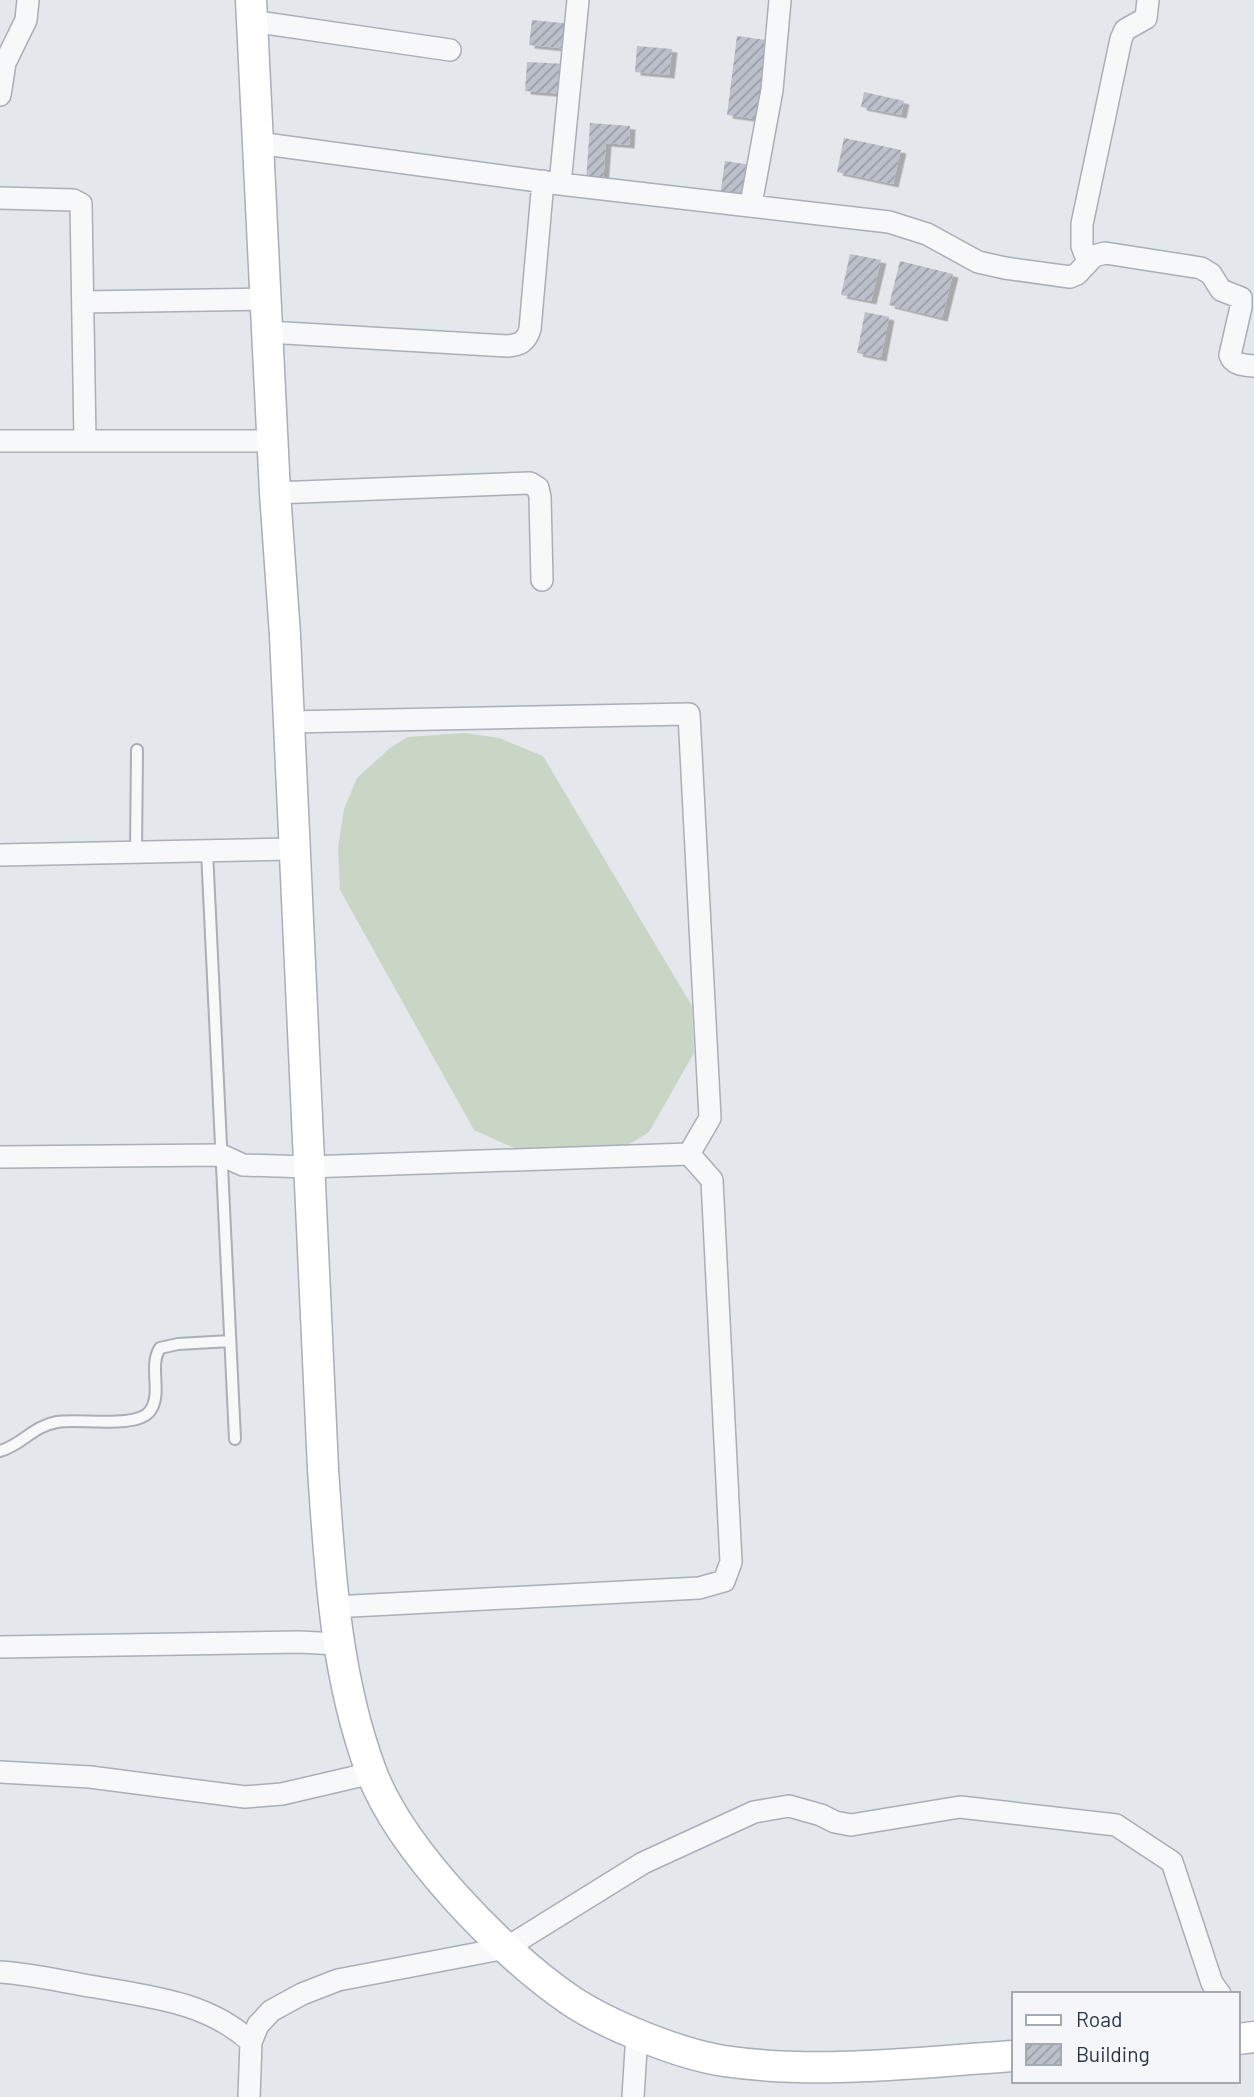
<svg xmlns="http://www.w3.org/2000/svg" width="1254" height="2097" font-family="Barlow,sans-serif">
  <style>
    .garden { fill: #c9d6c5 }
    .building { fill: url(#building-hatch); filter: url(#shadow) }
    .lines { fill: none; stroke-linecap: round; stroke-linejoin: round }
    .lane-casing { stroke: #a9aeb7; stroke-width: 14 }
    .street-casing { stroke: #a9aeb7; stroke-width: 24 }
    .secondary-casing { stroke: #a9aeb7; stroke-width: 33 }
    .lane { stroke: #f7f8fa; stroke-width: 10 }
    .street { stroke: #f7f8fa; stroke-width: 21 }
    .secondary { stroke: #fff; stroke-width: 30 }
  </style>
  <defs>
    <pattern id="building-hatch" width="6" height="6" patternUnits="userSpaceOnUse" patternTransform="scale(1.75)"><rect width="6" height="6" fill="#bbc0ca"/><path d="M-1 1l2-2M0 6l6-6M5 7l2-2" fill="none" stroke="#989da6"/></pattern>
    <filter id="shadow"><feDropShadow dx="5.5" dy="3.5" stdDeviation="0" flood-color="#0004"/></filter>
  </defs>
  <rect width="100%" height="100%" fill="#e4e7ec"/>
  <path class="garden" d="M464 733 499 738 543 756 692 1006 694 1053 649 1132 617 1152H523L474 1130 340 890 338 848 344 809 357 778 390 748 408 737Z"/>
  <path class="building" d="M532 20 572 24 569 49 529 45Z
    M737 36 773 41 763 120 727 115Z
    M637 46 672 49 669 75 635 72Z
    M527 62 566 64 564 94 525 91Z
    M864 92 904 101 901 115 861 107Z
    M590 123 630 126 629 145 606 143 603 183 586 182Z
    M844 138 901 150 893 184 837 172Z
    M725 161 751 165 746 200 720 196Z
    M850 254 881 260 871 301 841 295Z
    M900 261 953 274 942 318 889 305Z
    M865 312 889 317 881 358 857 353Z"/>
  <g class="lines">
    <g class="lane-casing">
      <path id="lane" d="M207 851 235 1439
        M136 852 137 750
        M0 1451C22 1445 33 1426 57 1422 79 1418 137 1429 150 1411 163 1393 148 1366 160 1348L178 1344 230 1341"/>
    </g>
    <g class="street-casing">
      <path id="street" d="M252 21 450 50
        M0 95 5 63 26 20 28 0
        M258 143 560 184 889 222 927 234 978 262 1005 268 1070 277 1077 274 1094 256 1105 253 1201 268 1211 274 1221 290 1241 298V307L1230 355C1233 365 1245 365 1254 366
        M560 184 578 0
        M0 198 73 200 81 204 85 440
        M751 204 772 90 780 0
        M1088 262 1082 246V224L1121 39 1125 30 1146 18 1148 0
        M83 302 266 299
        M268 332 507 346C520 345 526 342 530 329L543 181
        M0 441H273
        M275 493 530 483 538 488 540 497 542 580
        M289 722 689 714 710 1118 689 1154
        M0 855 294 849
        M0 1157 221 1155 243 1165 308 1167 689 1154 712 1180 731 1562 724 1581 699 1588 333 1607
        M0 1647 299 1642 338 1644
        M0 1772 90 1777 245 1797 282 1794 372 1773
        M0 1972C32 1974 64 1982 96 1987 151 1997 208 2002 251 2042
        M249 2097 251 2042 258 2025 271 2011 302 1994 338 1980 506 1948 643 1863 754 1812 789 1806 821 1815 835 1822 851 1825 960 1807 1116 1825 1172 1862 1212 1983 1220 1994
        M633 2097 637 2033"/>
    </g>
    <g class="secondary-casing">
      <path id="secondary" d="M251 0 275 493 285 635 323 1469C330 1571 335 1674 371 1771 400 1849 501 1953 570 2000 607 2025 679 2054 724 2061 820 2075 918 2062 1014 2056
        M1238 2039 1254 2037"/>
    </g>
    <use href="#lane" class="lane"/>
    <use href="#street" class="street"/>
    <use href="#secondary" class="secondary"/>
  </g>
  <rect x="1012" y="1992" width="228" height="91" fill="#f4f6f9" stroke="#a4a8b1" stroke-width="2"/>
  <rect x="1026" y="2015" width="35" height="10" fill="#ffffff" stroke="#a4a8b1" stroke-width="2"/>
  <text x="1076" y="2027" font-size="21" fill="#2b3445">Road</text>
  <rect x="1026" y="2044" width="35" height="21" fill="url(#building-hatch)" stroke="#a4a8b1" stroke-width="2"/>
  <text x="1076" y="2062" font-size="21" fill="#2b3445">Building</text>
</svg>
